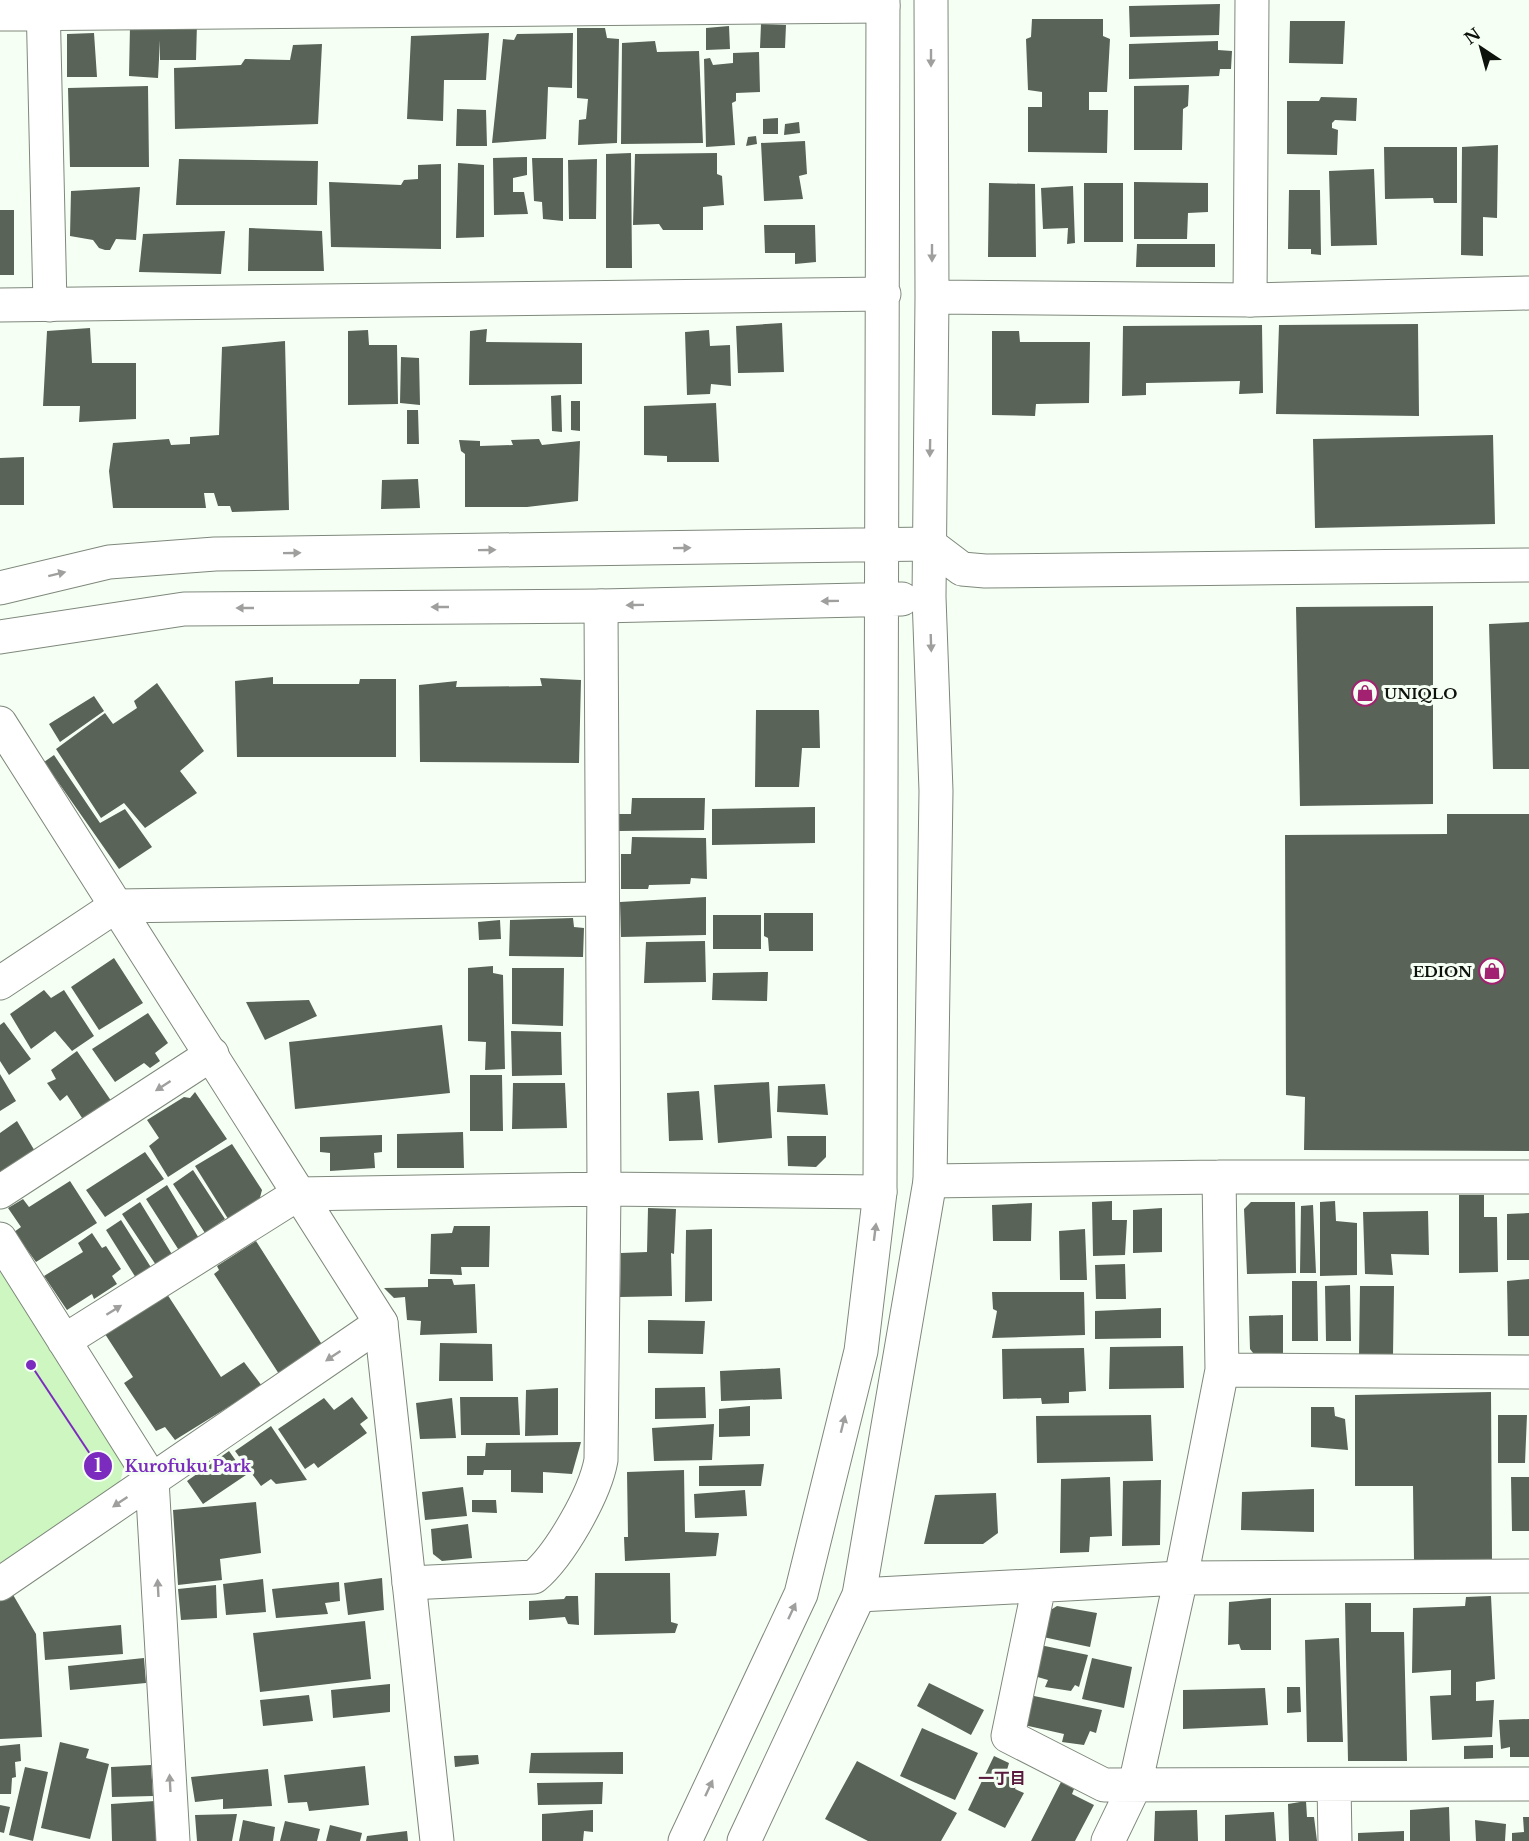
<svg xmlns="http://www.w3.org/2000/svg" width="1529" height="1841" font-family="'Libre Baskerville','Noto Sans JP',serif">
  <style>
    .green { fill: #cdf6c0 }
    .building { fill: #5a6357 }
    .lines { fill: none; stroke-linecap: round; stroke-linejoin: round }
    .street-casing { stroke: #7e887b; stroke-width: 35 }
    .secondary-casing { stroke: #7e887b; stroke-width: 35 }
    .street { stroke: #fff; stroke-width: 33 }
    .secondary { stroke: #fff; stroke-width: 33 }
    .oneway { fill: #9fa09e }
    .labels { text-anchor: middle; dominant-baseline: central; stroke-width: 6; stroke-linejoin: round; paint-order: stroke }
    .poi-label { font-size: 15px; font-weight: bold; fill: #0e120d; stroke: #f6fff3; text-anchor: start }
    .neighbourhood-label { font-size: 16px; font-weight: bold; fill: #581b3e; stroke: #f6fff3 }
    .leader { fill: none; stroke: #7b2cbf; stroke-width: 2 }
    .callout-dot { fill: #7b2cbf; stroke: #f6fff3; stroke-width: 2 }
    .mark-label { font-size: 18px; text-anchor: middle; font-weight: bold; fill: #fff }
    .callout-label { font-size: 16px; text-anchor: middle; font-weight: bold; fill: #7b2cbf; stroke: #f6fff3; stroke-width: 6; stroke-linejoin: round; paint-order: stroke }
  </style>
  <rect width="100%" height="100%" fill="#f6fff3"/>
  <path class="green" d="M0,1266L125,1464L120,1482L0,1563Z"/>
  <path class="building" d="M1220,4L1219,35L1130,37L1129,6Z
    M1032,19H1103V36L1110,39L1107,92H1089V110H1108L1107,153L1028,152V107H1042V92L1028,90L1026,39L1031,37Z
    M1290,21H1345L1343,64L1289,63Z
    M197,23L196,60H160V40L158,78L129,76L130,26Z
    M761,24L786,25L785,48H760Z
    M729,26L730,49L706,50V28Z
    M577,28H605L607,38L619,39L617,143L578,145L579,120L586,119L588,99L577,98Z
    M94,33L97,77H67V34Z
    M489,33L486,80H444L443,121L407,119L411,36Z
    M573,33L572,88L548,87L546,139L492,143L503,39L514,40L517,34Z
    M655,41L657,52L699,51L703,143L621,144L622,43Z
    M1218,41V50L1232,51L1231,69H1220L1219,76L1129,79V44Z
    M322,44L318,124L175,129L174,68L241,65L245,59L290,60L293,45Z
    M759,52L760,92L736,93V101L732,103L735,145L706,147L704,59L710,58L713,65L733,63V53Z
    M1189,85L1188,106L1183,109L1182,150H1134V86Z
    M148,86L149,167H70L68,88Z
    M1321,97L1357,98L1356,121L1335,120L1332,123V128L1338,130L1337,155L1287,154V101H1319Z
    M457,109L486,110L487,146H456Z
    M778,118V134H763V119Z
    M799,122L800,133L784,135L785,124Z
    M756,136L757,144L746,146L748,137Z
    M805,141L807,174L799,176L803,199L764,201L761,143Z
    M1498,145L1497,218L1483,217V256L1461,255L1462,147Z
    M1384,147H1457V203H1434L1433,198L1385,199Z
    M631,153L632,268H606V154Z
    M717,153V174L722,176L724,205L703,207V230H663L659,224L633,225L635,154Z
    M527,157V175L513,178V192H524L528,214L494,215L493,158Z
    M532,158H563V221L543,219L542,202L534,201Z
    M179,159L318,161L317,205H176Z
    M597,159L596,219H569L568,160Z
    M458,163L484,165V237L456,238Z
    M441,164V249L331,247L329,182L401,185L404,180L418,179V165Z
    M1374,169L1377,245L1331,246L1329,171Z
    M1134,182L1208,183V212L1188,213L1187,239H1134Z
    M989,183L1035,184L1036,257H988Z
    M1084,183H1123V242H1084Z
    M1073,186L1075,243L1067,244L1068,228L1043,229L1041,188Z
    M140,187L136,240L116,239L110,250H105L99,248L93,240L70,236L71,191Z
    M1289,190H1320L1321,255L1311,254V249H1288Z
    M0,210H14V275H0Z
    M764,225H815L816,262L795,264V253H765Z
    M249,228L322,231L324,271H248Z
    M225,231L221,274L139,272L143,234Z
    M1137,244H1215V267H1136Z
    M782,323L784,372L738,373L736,326Z
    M1418,324L1419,416L1276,414L1279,325Z
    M1262,325L1263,393L1239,394L1240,381L1146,383V395L1122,396L1123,326Z
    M90,328L92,363H136V419L79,422L80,406H43L47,331Z
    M487,329L486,342L582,343V384L469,385L470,331Z
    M368,330L369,345H397L398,404L348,405V331Z
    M709,330L710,346L730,345L731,386L711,384L710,394L687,395L685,332Z
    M992,331H1019L1020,342H1090L1089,403L1036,404L1035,416L992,415Z
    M285,341L289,510L232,512L230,506H218L214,493H204L206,508H113L109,471L113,443L169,439L171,445L190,444V437L219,435L222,347Z
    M401,357L419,358L420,405L400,403Z
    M561,395L562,432L552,431L551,396Z
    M571,401H580V431L571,430Z
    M716,403L719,462H667V456L644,455V406Z
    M407,410H418L419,444H407Z
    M1493,435L1495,524L1315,528L1313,439Z
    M539,439L542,445L580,441L578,501L527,507H465V454L461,451L459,440L480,441V446L513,445L511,440Z
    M24,457V505H0V458Z
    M418,479L420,508L381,509L382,480Z
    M1433,606V804L1300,806L1296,607Z
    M1529,622V769H1493L1489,624Z
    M273,677V684H359L360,679H396V757H237L235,681Z
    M540,678L581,680L579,763L420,762L419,685L457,681L456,687L542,686Z
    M157,683L204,751L180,771L197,793L145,828L124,803L101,818L56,749L105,713L113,724L137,708L134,701Z
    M94,696L104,711L60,742L49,724Z
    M756,710H819L820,748H802L799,787H755Z
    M54,755L100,823L125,809L152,847L119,869L44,762Z
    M632,798H705L704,830L619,831L618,814H631Z
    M815,807V843L712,845V809Z
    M1447,814H1529V1151L1304,1150L1305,1097L1286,1095L1285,835L1447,834Z
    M632,837L706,838L707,879L691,878L690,884L649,885L648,889H621V854H631Z
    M706,897V935L621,937L620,902Z
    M764,913H813V951H769L768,938L764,936Z
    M713,915H761V949H713Z
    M573,918L574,927L584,928L583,957L509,956L510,920Z
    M500,920L501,939L479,940L478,922Z
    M705,941L706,982L644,983L646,942Z
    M114,958L143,1003L99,1030L71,987Z
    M493,966V973L503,975L505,1069L485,1070L486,1042L468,1041V968Z
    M512,968H564L563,1026L512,1024Z
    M768,972L767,1001L712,1000L713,973Z
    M44,990L51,998L64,990L94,1036L72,1051L55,1031L31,1049L10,1014Z
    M309,1000L317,1016L265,1040L246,1002Z
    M148,1013L168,1043L155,1053L160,1061L150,1068L144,1063L115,1082L92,1049Z
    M4,1022L31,1059L9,1075L0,1061V1025Z
    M442,1025L450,1093L295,1109L289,1042Z
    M511,1031L561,1032L562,1075L512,1076Z
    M77,1051L114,1105L86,1124L67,1095L60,1101L47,1083L56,1079L51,1070Z
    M0,1074L16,1101L0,1111Z
    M470,1075H502L503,1131H470Z
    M769,1082L772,1138L718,1143L714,1085Z
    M513,1083H565L567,1128L512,1129Z
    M825,1084L828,1115L777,1112L778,1086Z
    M699,1091L703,1140L669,1141L667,1093Z
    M195,1092L227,1139L168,1177L149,1146L159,1138L147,1120L184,1097L190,1098Z
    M17,1121L36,1153L0,1179V1133Z
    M463,1132L464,1168H397V1134Z
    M382,1135V1152L374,1153L375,1168L330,1171V1153L320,1152V1137Z
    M787,1136H826V1157L816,1167L788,1166Z
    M232,1144L262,1190L258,1205L230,1222L195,1166Z
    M145,1152L164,1179L105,1217L86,1190Z
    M193,1170L225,1219L205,1233L173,1184Z
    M70,1181L97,1223L36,1262L14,1232L21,1227L8,1208L23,1199L29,1207Z
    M167,1185L200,1240L180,1252L146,1199Z
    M1459,1195H1484V1217H1497L1498,1272L1459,1273Z
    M1112,1201V1220H1127L1125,1255L1093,1256L1092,1202Z
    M1335,1201L1336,1221L1357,1223V1275L1320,1276V1202Z
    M140,1202L173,1256L158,1268L122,1214Z
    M1251,1202H1295L1296,1273L1247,1274L1244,1209Z
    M1032,1203L1031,1241H993L992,1205Z
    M1313,1205L1316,1273H1300L1301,1206Z
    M648,1208L676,1209L674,1254L671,1253L672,1296L620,1297L621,1253L647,1252Z
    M1162,1208V1252L1133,1253V1210Z
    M1428,1211L1429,1255L1391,1254L1393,1275L1365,1274L1363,1212Z
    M1529,1213V1260H1507V1214Z
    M121,1220L152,1269L136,1278L106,1230Z
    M454,1226H490L489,1267H461L462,1275L430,1274L431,1234L452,1233Z
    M712,1229V1301L685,1302L686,1230Z
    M1085,1229L1087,1280H1060L1059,1231Z
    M92,1233L102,1248L106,1246L121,1269L112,1276L117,1284L94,1299L92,1294L67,1310L44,1276L83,1252L78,1243Z
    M256,1241L323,1346L279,1374L214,1274L219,1270L217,1266Z
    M1125,1264L1126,1299H1096L1095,1265Z
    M428,1279H452L454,1285L475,1284L477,1333L420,1335L421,1321L407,1320L405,1297L394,1298L384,1288L428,1287Z
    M1529,1279V1336H1508L1507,1281Z
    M1292,1281H1317L1318,1341H1292Z
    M1350,1285L1351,1341H1326L1325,1286Z
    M1360,1286H1394L1393,1355L1359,1356Z
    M992,1292H1084L1085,1335L992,1338L997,1311L993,1309Z
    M167,1294L221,1377L244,1362L262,1386L175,1440L165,1427L156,1431L124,1383L133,1377L105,1334Z
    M1161,1308V1338L1095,1339V1311Z
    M1283,1315V1357L1257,1358L1250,1349L1249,1316Z
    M648,1320L705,1321L703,1354L648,1353Z
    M440,1343L492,1344L493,1381H439Z
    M1183,1346L1184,1388L1109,1389L1110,1347Z
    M1084,1348L1086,1391L1069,1392V1403L1042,1404L1041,1398L1003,1399L1002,1349Z
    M780,1368L782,1399L721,1401L720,1371Z
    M705,1387L706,1418L655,1419V1388Z
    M558,1388V1435L525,1436L526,1390Z
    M1491,1392L1492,1560H1414L1413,1486H1355V1395Z
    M352,1397L368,1418L360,1424L367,1433L318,1468L314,1463L305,1469L278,1429L324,1398L334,1410Z
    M460,1397H518L520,1435H461Z
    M452,1398L456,1438L420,1439L416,1403Z
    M750,1406V1436L719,1437V1409Z
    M1311,1407H1334L1335,1416L1345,1419L1348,1450L1311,1447Z
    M1151,1415L1153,1461L1037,1463L1036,1416Z
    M1498,1415H1527L1525,1463H1498Z
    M714,1424L712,1460L654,1461L652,1428Z
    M271,1426L307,1480L276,1484L271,1479L261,1486L235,1451Z
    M581,1442L572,1474L543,1472V1493L511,1492V1470H484L483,1475H467V1456H485L486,1443Z
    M229,1451L246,1475L203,1504L187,1481Z
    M764,1464L761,1486H699V1466Z
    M684,1470L685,1532L719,1533L716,1556L625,1561L624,1537H628L627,1472Z
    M1110,1477L1112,1536L1090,1537L1089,1552L1060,1553L1061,1479Z
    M1511,1477H1529V1531H1512Z
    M1161,1480L1160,1545L1122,1546L1123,1481Z
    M463,1487L467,1516L425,1520L422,1492Z
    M1314,1489V1532L1241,1530L1242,1492Z
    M745,1490L747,1516L695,1518L694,1494Z
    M996,1493L998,1533L983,1544H924L935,1495Z
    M472,1500H496L497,1513L472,1512Z
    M256,1502L261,1553L220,1559L222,1580L178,1585L173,1510Z
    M468,1524L472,1558L442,1561L433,1554L431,1529Z
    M595,1573H670L671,1622L678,1624L675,1633L594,1635Z
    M382,1578L384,1610L348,1615L344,1583Z
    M263,1579L266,1612L226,1615L223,1584Z
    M339,1582L340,1601L325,1603L328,1614L276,1618L272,1589Z
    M216,1585L217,1618L181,1620L178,1589Z
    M12,1593L36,1634L42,1737L0,1739V1601Z
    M566,1596H578L579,1625L568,1624L565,1617L529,1620V1601L564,1599Z
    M1491,1596L1495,1679L1476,1682V1701L1494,1700L1492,1737L1432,1740L1430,1696L1451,1695V1670L1412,1673L1413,1608L1465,1606L1466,1597Z
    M1271,1598V1650H1241L1239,1644L1228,1645L1229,1602Z
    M1345,1603H1371V1632H1404L1407,1761H1348Z
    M1057,1606L1097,1613L1090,1647L1043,1637L1049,1611Z
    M365,1621L371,1679L260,1692L253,1633Z
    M121,1625L123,1654L45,1660L43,1632Z
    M1339,1638L1343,1742H1307L1305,1640Z
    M1040,1645L1088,1655L1079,1687L1075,1685L1071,1691L1045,1687L1048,1680L1034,1676Z
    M144,1658L146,1683L70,1690L68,1666Z
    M1092,1658L1132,1667L1124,1708L1082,1699Z
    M929,1683L984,1710L971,1735L917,1706Z
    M390,1684V1712L333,1718L331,1690Z
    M1287,1687H1300L1301,1712L1287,1713Z
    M1265,1688L1268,1725L1183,1729V1690Z
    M309,1695L313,1721L263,1726L260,1700Z
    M1034,1696L1102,1710L1096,1733L1090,1731L1084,1745L1062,1742L1064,1734L1024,1725Z
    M1529,1719V1757H1510V1747L1501,1749L1499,1720Z
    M922,1728L978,1753L955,1800L900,1776Z
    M60,1742L89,1749L86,1758L109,1764L90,1839L41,1828Z
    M20,1744L21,1761L15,1762L16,1777L12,1778L11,1794H0V1746Z
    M1493,1745V1758L1464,1759V1746Z
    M623,1752V1774L529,1773L531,1753Z
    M478,1755L479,1764L455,1767L454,1756Z
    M994,1756L1009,1763L1007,1770L1021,1776L1015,1789L1024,1793L1005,1828L968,1810Z
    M857,1761L957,1813L941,1841H868L825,1819Z
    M151,1765L153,1796L112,1797L111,1767Z
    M365,1766L369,1805L309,1811L307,1802L288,1803L284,1775Z
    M25,1767L48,1772L33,1841L9,1835Z
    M268,1769L272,1806L223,1809V1799L195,1802L191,1777Z
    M603,1782L602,1804L538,1805L537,1783Z
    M1061,1782L1074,1789L1072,1794L1094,1805L1075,1841H1031Z
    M155,1801L156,1841H112L111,1804Z
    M1306,1801L1307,1817H1314L1317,1841H1289L1288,1804Z
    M0,1805L10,1807L4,1833L0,1832Z
    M1449,1807L1450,1841H1410V1810Z
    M593,1810V1832L584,1831L583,1841H542V1814Z
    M1197,1810L1198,1841H1154L1155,1811Z
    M1274,1812L1276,1841H1225V1815Z
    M237,1814L232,1841H197L195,1815Z
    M1523,1817H1529V1841H1512V1833L1524,1832Z
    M243,1820L275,1827L273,1841H239Z
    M1475,1820L1506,1824L1505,1841H1476Z
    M285,1821L320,1829L317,1841H280Z
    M330,1825L362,1833L360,1841H326Z
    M407,1831L408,1841H366L367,1836Z
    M1404,1831V1841H1358V1833Z"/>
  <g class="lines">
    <g class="street-casing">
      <path id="street" d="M43,0L50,305
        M0,14L883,6
        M1250,300L1252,0
        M0,983L116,906L601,899
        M930,1181L1219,1177H1529
        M0,1192L212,1054
        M0,1239L152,1480L173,1841
        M64,1341L298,1194L604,1189L880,1192
        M1222,1370L1529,1372
        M409,1583L534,1577C560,1555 595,1494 601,1460L604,1189L601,606
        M0,1584L381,1323
        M1039,1586L1008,1736L1104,1785L1529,1784
        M859,1595L1181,1578L1529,1576
        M1334,1785L1335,1841
        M1108,1841L1135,1785L1181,1578L1222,1370L1219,1177"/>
    </g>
    <g class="secondary-casing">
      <path id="secondary" d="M932,297L1250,300L1529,293
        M0,305L884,294
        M0,588L109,562L215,554L929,544L962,569L985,571L1529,565
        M0,637L184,609L601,606L902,599
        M0,723L381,1323L437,1841
        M685,1841L801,1594L861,1351L880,1192L883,0
        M744,1841L859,1595L930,1181L936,791L929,597L932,297L931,0"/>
    </g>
    <use href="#street" class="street"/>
    <use href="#secondary" class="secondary"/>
  </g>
  <defs><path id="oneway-solid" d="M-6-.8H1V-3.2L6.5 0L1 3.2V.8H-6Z" transform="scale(1.5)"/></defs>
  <g class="oneway">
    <use href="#oneway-solid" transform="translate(931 58) rotate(90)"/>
    <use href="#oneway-solid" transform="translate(932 253) rotate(90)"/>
    <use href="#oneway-solid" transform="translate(930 448) rotate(91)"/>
    <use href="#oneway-solid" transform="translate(682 548) rotate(-1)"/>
    <use href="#oneway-solid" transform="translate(487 550) rotate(-1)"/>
    <use href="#oneway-solid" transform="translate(292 553) rotate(-1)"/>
    <use href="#oneway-solid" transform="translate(57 574) rotate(-14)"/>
    <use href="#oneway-solid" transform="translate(830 601) rotate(179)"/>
    <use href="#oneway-solid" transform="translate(635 605) rotate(179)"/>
    <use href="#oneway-solid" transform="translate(440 607) rotate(180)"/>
    <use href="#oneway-solid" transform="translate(245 608) rotate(180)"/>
    <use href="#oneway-solid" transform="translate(931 643) rotate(88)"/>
    <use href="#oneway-solid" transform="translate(163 1086) rotate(147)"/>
    <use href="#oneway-solid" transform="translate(875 1232) rotate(-83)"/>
    <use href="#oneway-solid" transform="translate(114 1310) rotate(-32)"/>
    <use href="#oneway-solid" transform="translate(333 1356) rotate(146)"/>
    <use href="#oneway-solid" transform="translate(843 1424) rotate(-76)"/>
    <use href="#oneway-solid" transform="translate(120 1502) rotate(146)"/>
    <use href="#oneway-solid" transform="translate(158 1588) rotate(-93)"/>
    <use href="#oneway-solid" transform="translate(792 1611) rotate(-65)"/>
    <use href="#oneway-solid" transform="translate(170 1783) rotate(-93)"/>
    <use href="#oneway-solid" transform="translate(709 1788) rotate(-65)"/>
  </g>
  <defs>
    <g id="shop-ring" transform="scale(1.35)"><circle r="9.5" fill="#f6fff3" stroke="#a22171" stroke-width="1.5"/><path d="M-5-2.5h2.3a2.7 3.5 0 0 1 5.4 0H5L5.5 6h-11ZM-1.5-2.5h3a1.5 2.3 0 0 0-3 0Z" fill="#a22171"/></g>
  </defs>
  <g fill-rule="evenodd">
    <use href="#shop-ring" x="1365" y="693"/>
    <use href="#shop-ring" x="1492" y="971"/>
  </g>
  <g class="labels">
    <g class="poi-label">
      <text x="1384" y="693">UNIQLO</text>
      <text x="1472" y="971" text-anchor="end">EDION</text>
    </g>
    <g class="neighbourhood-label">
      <text x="1002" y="1778">一丁目</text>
    </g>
  </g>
  <path class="leader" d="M31 1365L98 1466"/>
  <g class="callout-dot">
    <circle cx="31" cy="1365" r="6"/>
    <circle cx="98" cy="1466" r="15"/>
  </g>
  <g class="mark-label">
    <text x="98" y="1472">1</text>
  </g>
  <g class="callout-label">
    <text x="188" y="1472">Kurofuku Park</text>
  </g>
  <g transform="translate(1481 48) rotate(324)" stroke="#f6fff3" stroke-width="4.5" paint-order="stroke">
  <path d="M0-4.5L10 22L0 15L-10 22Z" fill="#0e120d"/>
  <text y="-9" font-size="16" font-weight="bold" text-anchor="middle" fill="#0e120d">N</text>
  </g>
</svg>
